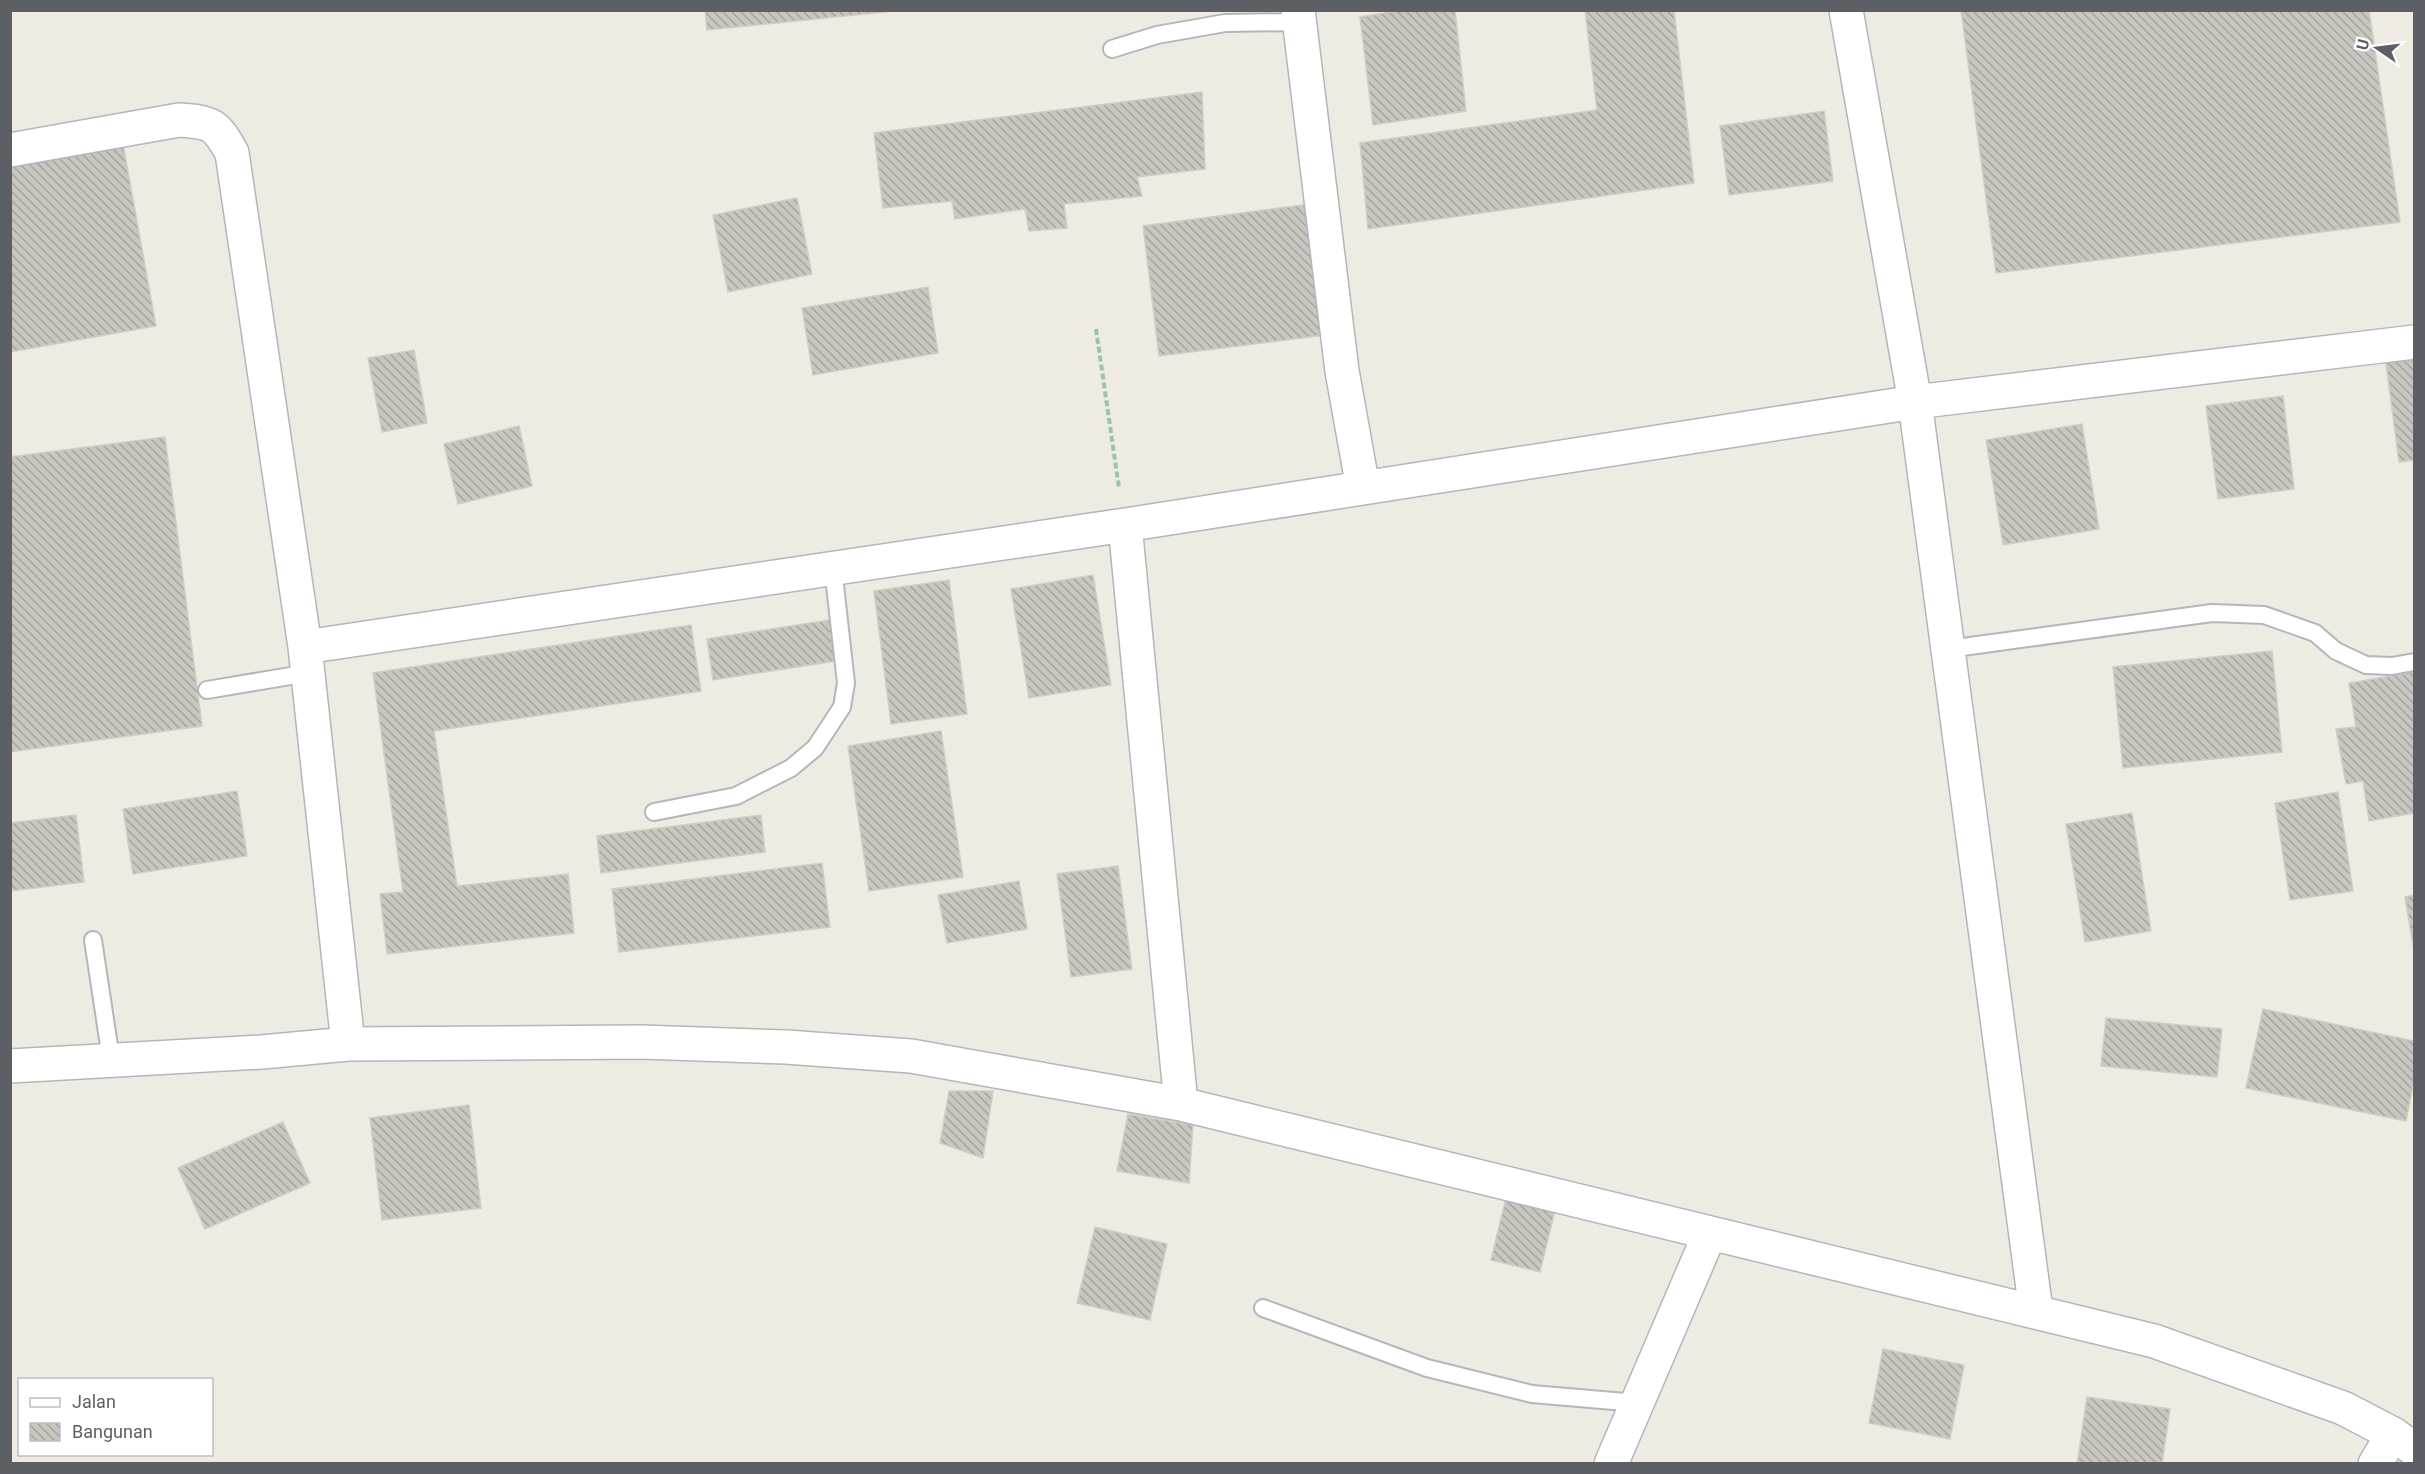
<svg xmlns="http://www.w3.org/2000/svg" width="2425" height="1474" font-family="Roboto,sans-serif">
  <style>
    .building { fill: url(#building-back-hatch); stroke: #d2cdc2; stroke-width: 1.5 }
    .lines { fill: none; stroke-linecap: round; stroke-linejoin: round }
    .lane-casing { stroke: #b4b6ba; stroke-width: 20 }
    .street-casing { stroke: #b4b6ba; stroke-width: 36 }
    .path { stroke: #9bc4a6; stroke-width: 4; stroke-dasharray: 6 3; stroke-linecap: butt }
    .lane { stroke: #fff; stroke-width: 16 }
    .street { stroke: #fff; stroke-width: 33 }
  </style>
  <defs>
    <pattern id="building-back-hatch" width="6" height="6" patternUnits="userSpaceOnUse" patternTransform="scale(1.5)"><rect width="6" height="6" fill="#c9c6c0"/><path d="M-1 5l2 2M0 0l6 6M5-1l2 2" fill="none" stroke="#a6a4a0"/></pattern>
  </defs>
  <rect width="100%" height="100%" fill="#eeebe3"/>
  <path class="building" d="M705,10H904L707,30Z
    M1404,10H1455L1466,111L1373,125L1360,17Z
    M1585,10H1674L1694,183L1368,229L1360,143L1597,110Z
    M1961,10H2369L2400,222L1996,273Z
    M1202,92L1205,169L1137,177L1142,196L1064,204L1067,228L1029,231L1025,209L955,219L952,201L883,208L874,133Z
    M1824,111L1833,181L1729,195L1720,126Z
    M121,133L156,326L10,352V153Z
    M797,198L812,274L728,292L713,215Z
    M1310,204L1325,335L1159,356L1143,226Z
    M928,287L938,353L813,375L802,308Z
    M414,350L427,423L382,432L368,358Z
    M2414,351V460L2399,462L2385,356Z
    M2283,396L2294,489L2218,499L2206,406Z
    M2082,424L2099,529L2003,545L1986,440Z
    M519,426L532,486L458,504L444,444Z
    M165,437L202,726L10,752V457Z
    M1093,575L1111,685L1029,698L1011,589Z
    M949,580L967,714L891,724L874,591Z
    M829,620L835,661L713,680L707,639Z
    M691,625L701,691L434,731L457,886L568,874L574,933L387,954L380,894L403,892L373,673Z
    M2272,651L2282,752L2123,768L2113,667Z
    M2414,672V813L2369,821L2363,781L2346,784L2336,729L2356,727L2349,683Z
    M941,731L963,877L869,891L848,746Z
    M237,791L247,856L133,874L123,809Z
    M2338,792L2353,891L2290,900L2275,803Z
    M2132,813L2151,931L2085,942L2066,824Z
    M76,815L84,882L10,891V823Z
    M761,815L765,852L601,873L597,836Z
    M822,863L830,927L619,952L612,889Z
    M1118,866L1132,969L1071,977L1057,874Z
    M1019,881L1027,929L947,943L938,895Z
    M2414,895V951L2405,897Z
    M2263,1009L2414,1041V1080L2406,1121L2246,1088Z
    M2106,1018L2222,1029L2217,1077L2101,1066Z
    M949,1091H993L983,1158L940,1143Z
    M469,1105L481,1208L382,1220L370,1118Z
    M1128,1114L1193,1125L1189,1183L1117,1171Z
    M283,1122L310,1183L205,1229L178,1168Z
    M1507,1194L1556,1206L1540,1272L1491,1260Z
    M1095,1227L1167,1244L1150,1320L1077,1303Z
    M1883,1349L1964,1365L1950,1439L1869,1423Z
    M2087,1397L2170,1409L2162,1464H2077Z"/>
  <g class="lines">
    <g class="lane-casing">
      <path id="lane" d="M1112,49L1157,35L1225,23L1299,22
        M1948,649L2212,613L2264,615L2315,633L2336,651L2366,665L2392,666L2414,662
        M207,690L308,673
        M654,812L736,796L791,768L815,748L842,707L846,683L833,568
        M93,940L111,1059
        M1263,1308L1427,1368L1532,1394L1637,1403"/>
    </g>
    <g class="street-casing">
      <path id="street" d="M1298,10L1342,371L1363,488
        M1846,10L1915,402L2036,1311
        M10,150L179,120C212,122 216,124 232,153L305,647L348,1044
        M1125,525L1181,1104
        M305,647L1125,525L1915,402L2414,342
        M10,1066L262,1052L348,1044L641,1042L786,1047L911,1056L1181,1104L2154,1341L2343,1408L2393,1434L2414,1449
        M1611,1464L1710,1233
        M2375,1464L2393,1434"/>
    </g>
    <path class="path" d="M1096,329L1119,488"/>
    <use href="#lane" class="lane"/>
    <use href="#street" class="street"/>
  </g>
  <rect width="2425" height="1474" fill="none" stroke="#5c5f63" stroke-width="24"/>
  <rect x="18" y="1378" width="195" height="78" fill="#ffffff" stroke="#bebfc1" stroke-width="1.5"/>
  <rect x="30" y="1398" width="30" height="9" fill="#ffffff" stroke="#bebfc1" stroke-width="1.5"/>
  <text x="72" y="1408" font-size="18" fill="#5c5f63">Jalan</text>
  <rect x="30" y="1423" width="30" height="18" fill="url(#building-back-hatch)" stroke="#bebfc1" stroke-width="1.5"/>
  <text x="72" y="1438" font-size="18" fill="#5c5f63">Bangunan</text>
  <g transform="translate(2377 48) rotate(284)" stroke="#ffffff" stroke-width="4.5" paint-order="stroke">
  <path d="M0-4.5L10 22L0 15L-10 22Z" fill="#5c5f63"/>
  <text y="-9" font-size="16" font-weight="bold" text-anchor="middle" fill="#5c5f63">U</text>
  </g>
</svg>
